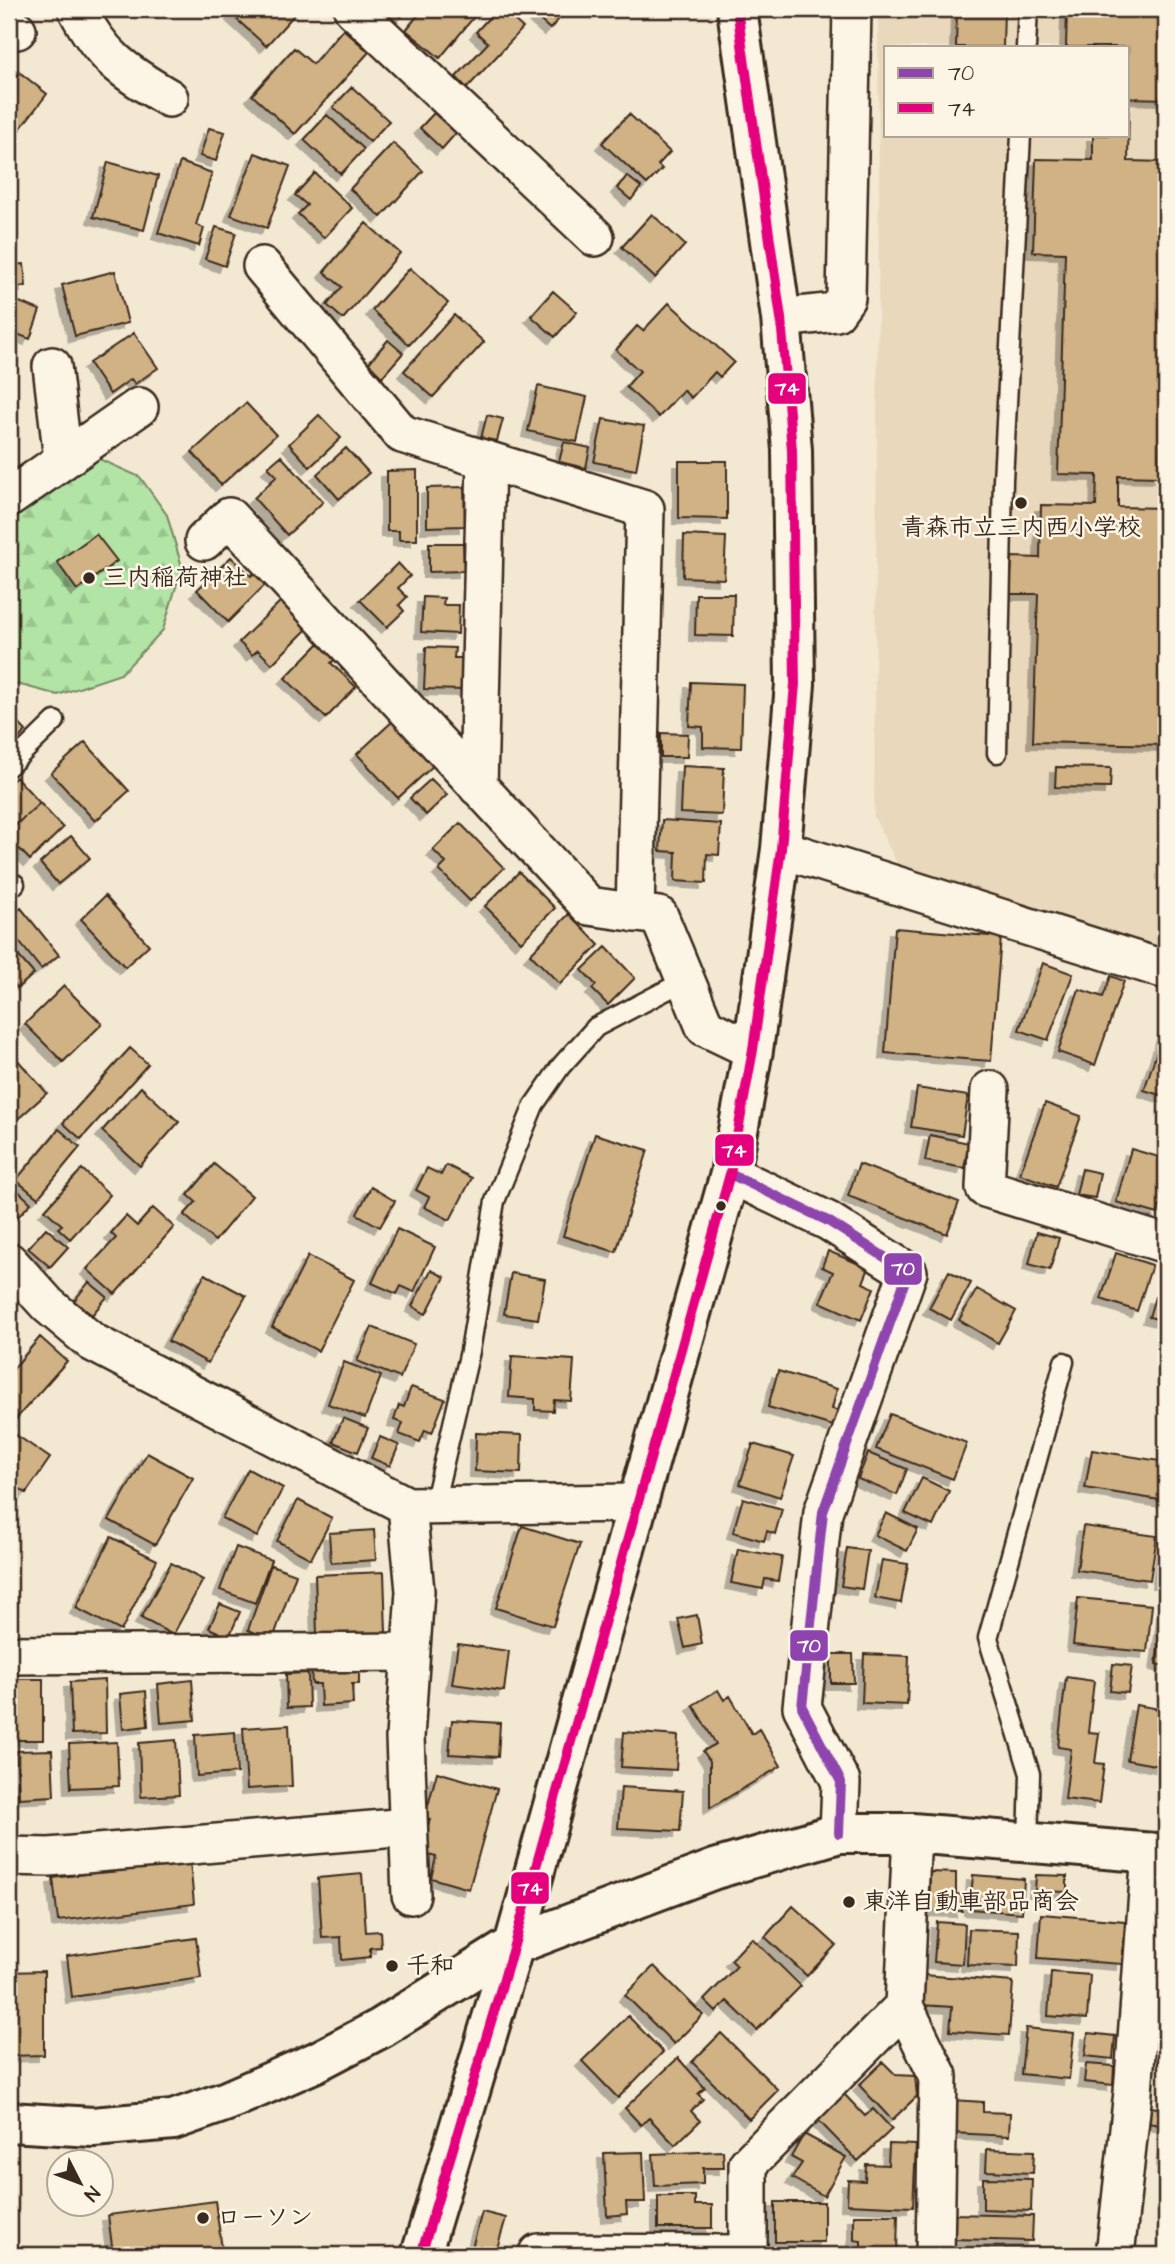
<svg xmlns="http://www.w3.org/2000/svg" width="1175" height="2264" font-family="'Architects Daughter','Klee One',sans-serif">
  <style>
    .built { fill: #e9d8bb; fill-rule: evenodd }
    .forest { fill: url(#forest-firs); stroke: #768762; stroke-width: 2 }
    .building { fill: #d1b285; stroke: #3b2a1e; stroke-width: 2; filter: url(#shadow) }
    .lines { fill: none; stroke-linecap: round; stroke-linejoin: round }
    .lane-casing { stroke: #3b2a1e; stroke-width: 23 }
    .street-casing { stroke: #3b2a1e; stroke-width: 42 }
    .secondary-casing { stroke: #3b2a1e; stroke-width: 44 }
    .lane { stroke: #fcf5e5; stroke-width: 18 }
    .street { stroke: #fcf5e5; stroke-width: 37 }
    .secondary { stroke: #fcf5e5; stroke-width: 38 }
    .bus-1-casing { stroke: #fcf5e5; stroke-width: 16 }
    .bus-2-casing { stroke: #fcf5e5; stroke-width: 16 }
    .bus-1 { stroke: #8e44ad; stroke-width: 10 }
    .bus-2 { stroke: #e5007d; stroke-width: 10 }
    .poi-dot { fill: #3b2a1e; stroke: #fcf5e5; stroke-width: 2.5 }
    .labels { text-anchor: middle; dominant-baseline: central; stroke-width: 5; stroke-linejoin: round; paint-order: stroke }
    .poi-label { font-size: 24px; font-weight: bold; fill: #3b2a1e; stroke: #fcf5e5; text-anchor: start }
    .line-badge { stroke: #fcf5e5; stroke-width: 2.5 }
    .badge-label { font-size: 19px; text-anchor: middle; font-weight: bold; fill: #fff }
  </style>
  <defs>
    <pattern id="forest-firs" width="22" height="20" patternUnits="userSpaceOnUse" patternTransform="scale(1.75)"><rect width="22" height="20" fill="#b1e4a5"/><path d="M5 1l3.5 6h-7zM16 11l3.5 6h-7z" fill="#99c48e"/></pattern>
    <filter id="shadow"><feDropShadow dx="-6" dy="6" stdDeviation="0" flood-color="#0004"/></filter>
  </defs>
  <rect width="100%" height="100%" fill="#f3e8d2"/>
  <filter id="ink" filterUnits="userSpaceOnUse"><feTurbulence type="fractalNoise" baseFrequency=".0143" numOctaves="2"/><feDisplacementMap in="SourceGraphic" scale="14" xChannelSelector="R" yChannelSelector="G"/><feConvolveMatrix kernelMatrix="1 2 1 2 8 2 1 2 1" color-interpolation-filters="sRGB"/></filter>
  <g filter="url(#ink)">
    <path class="built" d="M878,9H1166V954L897,863L874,817L879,189ZM886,47H1128V135H886Z"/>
    <path class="forest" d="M97,458L140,477L167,515L182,567L163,630L121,674L58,695L17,684L9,687V516Z"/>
    <path class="building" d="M239,9H288L294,15L266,46L232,15Z
      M392,9H408L401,17Z
      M423,9H464L474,17L440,58L406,30Z
      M497,9H502L523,28L467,88L456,77L488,43L476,32Z
      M527,9H568L550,29Z
      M957,9H1004L1003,47H956Z
      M1067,9H1166V99L1129,98L1128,161L1166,162V235L1159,477L1118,476V507L1166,508V745L1033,742L1038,594H1010L1012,557L1040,558L1041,505L1096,506L1097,475L1058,474L1065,253L1033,252L1036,159L1093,160V135H1128V47H1066Z
      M343,29L369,52L295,134L252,95L294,48L313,64Z
      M18,71L47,94L16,134L9,128V84Z
      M352,87L389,121L370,142L333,107Z
      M434,113L456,133L442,149L420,128Z
      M629,114L670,152L658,165L662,169L647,184L602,143Z
      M327,115L364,149L341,174L304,140Z
      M209,128L225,132L216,161L200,156Z
      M393,143L423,171L381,217L350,189Z
      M9,153L17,159L9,170Z
      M255,153L290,166L267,228L231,215Z
      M108,162L158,176L144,230L93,217Z
      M180,162L212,173L196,225L204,228L199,246L158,233Z
      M315,173L352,208L324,238L298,214L307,205L295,195Z
      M627,176L641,187L631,200L617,188Z
      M652,214L685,245L655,278L622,247Z
      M366,223L400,253L343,319L327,305L342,287L324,272Z
      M216,227L236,233L225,266L205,259Z
      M24,264L26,286L9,288V265Z
      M410,268L448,303L409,345L372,310Z
      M115,271L128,323L75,336L62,285Z
      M553,291L577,312L555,337L531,316Z
      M9,298L40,310L30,339L9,331Z
      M669,303L734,362L720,377L715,372L691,398L683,390L659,417L626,387L640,371L616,350L637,326L643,331Z
      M454,315L484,342L433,397L404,371Z
      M134,333L158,368L135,384L131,379L110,394L89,363Z
      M388,340L403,353L382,377L368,364Z
      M538,386L587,397L577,442L528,431Z
      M246,403L276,435L221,485L192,452Z
      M319,415L341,438L310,467L289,444Z
      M487,415L503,419L497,441L481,438Z
      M603,419L644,426L636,470L594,462Z
      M564,442L590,448L586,468L559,462Z
      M346,448L369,473L339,499L317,474Z
      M281,456L323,502L287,535L254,498L277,476L268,467Z
      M679,461H727V519L679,518Z
      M417,470V540H399V531H387V471Z
      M464,487L465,526L427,527V488Z
      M96,534L117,561L77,590L57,562Z
      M684,535L726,537L724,579L683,577Z
      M429,543H463L464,571L429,572Z
      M231,557L251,576L260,567L271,579L228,622L197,590Z
      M398,563L410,576L398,588L407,597L399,605L404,611L387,627L360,600Z
      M696,594H734L733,636L695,635Z
      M423,597L444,598L443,605H459L458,634L421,632Z
      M283,599L310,626L272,664L258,650L252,655L239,642Z
      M321,641L337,657L331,663L356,687L326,718L285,678Z
      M426,647L455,648L454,658H467L465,690L424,689Z
      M691,682L743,684L741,748L703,747V727L689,726Z
      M9,713L26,731L9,748Z
      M394,720L435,764L398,798L357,754Z
      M661,733L688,734L687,757H661Z
      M85,742L129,791L95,821L51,773Z
      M682,766L724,768L722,815L680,813Z
      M1056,767L1111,768L1110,788L1055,787Z
      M16,777L40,803L9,831V784Z
      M431,779L447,795L426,815L410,798Z
      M40,803L63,828L30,860L9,838V831Z
      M662,820L721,824L719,855L707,854L706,883L675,881L676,852L660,851Z
      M460,823L504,868L470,901L439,870L446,863L433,850Z
      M71,836L90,858L58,884L40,863Z
      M519,872L555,908L521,942L485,906Z
      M105,896L149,945L125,967L81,919Z
      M21,908L59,955L41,969L9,929V918Z
      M569,914L599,945L560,984L530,954Z
      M895,928L1001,937L991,1061L885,1053Z
      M9,945L34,974L17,988L9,979Z
      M606,947L635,978L608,1005L592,989L596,985L582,970Z
      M1043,963L1073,974L1048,1040L1019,1030Z
      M1111,976L1124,981L1095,1065L1058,1052L1079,989L1103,997Z
      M64,986L102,1024L63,1062L25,1024Z
      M1166,1025V1097L1144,1090Z
      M130,1048L148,1064L81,1139L63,1123Z
      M15,1057L47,1093L9,1127V1062Z
      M141,1087L179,1122L140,1166L102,1131Z
      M917,1088L968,1096L962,1135L911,1127Z
      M1045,1103L1081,1116L1056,1187L1020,1174Z
      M59,1129L80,1147L38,1198L16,1180Z
      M595,1134L648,1150L616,1252L563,1236Z
      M930,1135L969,1143L964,1168L925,1161Z
      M1131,1149L1166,1159V1207L1160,1205L1158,1214L1116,1202Z
      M214,1164L252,1196L215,1241L184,1215L196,1202L188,1195Z
      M859,1164L959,1202L947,1234L848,1196Z
      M446,1165L472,1178L450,1220L424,1207L429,1197L416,1190L427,1168L441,1175Z
      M82,1169L110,1195L70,1239L58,1228L62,1225L45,1210Z
      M1082,1169L1100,1173L1095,1198L1076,1195Z
      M11,1184L31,1203L16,1219L9,1212V1187Z
      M371,1187L395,1201L380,1227L357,1214Z
      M153,1208L174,1227L115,1294L87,1269L116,1238L111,1233L126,1216L137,1226Z
      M46,1228L68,1247L50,1267L28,1248Z
      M397,1229L435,1247L414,1292L401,1286L397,1294L372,1283Z
      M1037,1232L1059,1238L1050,1270L1029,1264Z
      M828,1251L869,1268L863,1283L874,1288L861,1320L820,1302L833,1272L822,1267Z
      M1116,1253L1152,1265L1137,1311L1101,1299Z
      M308,1256L354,1280L318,1351L272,1327Z
      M431,1270L445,1277L426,1314L412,1306Z
      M949,1271L971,1283L951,1320L929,1308Z
      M511,1273L545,1279L538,1319L504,1314Z
      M205,1274L246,1296L208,1363L168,1341Z
      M89,1282L107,1297L92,1315L74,1301Z
      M977,1289L1016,1311L998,1343L959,1320Z
      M1155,1297L1166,1300V1321L1149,1317Z
      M372,1327L414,1344L400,1378L357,1361Z
      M40,1337L67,1361L15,1420L9,1415V1374Z
      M512,1356L574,1360L571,1401L554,1400L553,1411L535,1410V1399L509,1397Z
      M344,1362L381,1376L365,1418L328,1404Z
      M778,1371L837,1389L832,1409L838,1410L833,1426L768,1407Z
      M411,1387L445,1399L432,1433L425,1430L420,1442L399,1434L403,1423L394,1420L399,1405L404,1407Z
      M890,1414L967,1443L953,1479L876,1449Z
      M343,1418L368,1428L358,1452L333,1442Z
      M9,1430L50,1458L26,1493L9,1481Z
      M476,1433L522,1435L521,1473L475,1471Z
      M380,1437L399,1445L390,1466L371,1458Z
      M753,1444L794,1456L780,1497L740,1484Z
      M1092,1450L1166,1462V1501L1085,1488Z
      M147,1453L193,1478L155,1545L109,1520Z
      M868,1453L907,1469L897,1495L858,1479Z
      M248,1469L283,1488L257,1537L222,1518Z
      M922,1478L949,1491L933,1526L905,1513Z
      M743,1498L782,1509L775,1534L767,1531L764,1541L733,1532Z
      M298,1500L332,1518L311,1559L277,1541Z
      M886,1513L918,1529L907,1551L875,1535Z
      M522,1526L580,1544L553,1626L496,1608Z
      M1083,1526L1157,1536L1150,1580L1077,1570Z
      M374,1530L376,1560L331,1563L329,1533Z
      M1165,1536H1166V1583L1158,1582Z
      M111,1537L157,1560L121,1631L76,1608Z
      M236,1547L271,1560L255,1603L220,1590Z
      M847,1548L868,1551L862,1589L841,1586Z
      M738,1549L782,1557L778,1581L765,1579L763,1589L731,1583Z
      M882,1560L908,1564L901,1603L875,1598Z
      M171,1563L203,1580L173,1635L141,1618Z
      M271,1565L296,1574L273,1639L248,1630Z
      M384,1572L386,1633L317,1635L315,1575Z
      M1166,1594V1666L1156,1664Z
      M1078,1598L1152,1605L1147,1652L1073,1645Z
      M220,1604L240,1612L229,1637L209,1628Z
      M697,1615L702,1644L685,1648L678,1619Z
      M458,1644L509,1651L504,1691L452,1684Z
      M831,1654H853L854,1683H831Z
      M864,1654L909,1656L907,1705L862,1703Z
      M1113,1664L1132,1666L1128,1693L1110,1691Z
      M359,1667V1684H352L353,1704L321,1706L320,1684H312L311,1669Z
      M308,1673L309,1707L287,1708L286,1674Z
      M1066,1677L1094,1681L1088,1732L1099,1733L1095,1763L1104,1764L1099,1803L1065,1799L1071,1749L1058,1747Z
      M9,1679H43V1740H9Z
      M105,1680L106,1733L72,1734L70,1682Z
      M192,1680L195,1720L161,1723L158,1684Z
      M718,1690L724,1700L730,1696L752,1734L759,1729L781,1766L710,1808V1761L703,1751L716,1744L693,1705Z
      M146,1691L148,1726L123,1729L120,1694Z
      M1136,1705L1166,1710V1767L1127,1760Z
      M452,1720L500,1723L498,1757L449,1754Z
      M289,1725L292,1786L247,1789L243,1728Z
      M235,1732L237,1773L197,1776L195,1735Z
      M624,1732L678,1736L676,1770L621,1767Z
      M176,1740L179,1795L141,1797L139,1743Z
      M117,1742L119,1786L71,1788L69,1744Z
      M52,1750L54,1796L19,1798L16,1751Z
      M437,1772L497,1789L469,1889L431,1878L436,1857L421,1853L430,1819L425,1817Z
      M621,1787L683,1791L680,1831L618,1828Z
      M190,1861L194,1904L58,1921L53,1878Z
      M930,1872L956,1873V1894L963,1895L962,1911L929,1910Z
      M362,1874L366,1932L380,1931L381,1947L370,1948V1957L342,1960L341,1937L322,1938L318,1878Z
      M973,1875L1024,1879L1022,1913L970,1909Z
      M1036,1875L1067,1876V1892L1035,1891Z
      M793,1906L836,1945L807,1976L765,1937Z
      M1041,1914L1125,1921L1122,1964L1038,1958Z
      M937,1922L965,1924L963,1964L934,1962Z
      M969,1929L1019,1931L1018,1967L967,1965Z
      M196,1938L201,1978L72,1997L67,1956Z
      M752,1938L801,1986L757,2030L727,2001L716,2012L704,2000L737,1966L731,1960Z
      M654,1966L703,2015L674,2044L625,1995Z
      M44,1971V2055L9,2056V1972Z
      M1051,1972L1090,1975L1087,2019L1048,2016Z
      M923,1975L1013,1982L1009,2035L950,2031L952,2007L921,2005Z
      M628,2016L663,2052L618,2098L582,2061Z
      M1026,2028L1074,2033L1069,2079L1021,2074Z
      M721,2033L778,2090L749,2119L692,2062Z
      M1088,2033L1115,2036L1113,2059L1085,2056Z
      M678,2058L705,2088L698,2094L703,2099L691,2111L700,2121L675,2145L649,2118L641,2125L625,2108Z
      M883,2062L896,2075L915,2076L917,2096L892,2120L859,2085Z
      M1086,2064L1114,2066L1113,2085L1084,2082Z
      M844,2094L865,2116L873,2109L892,2129L858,2161L817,2119Z
      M953,2100L983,2102V2112L1010,2113L1009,2136L952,2133Z
      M1150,2107L1166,2109V2126L1148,2123Z
      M804,2134L846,2157L824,2196L792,2178L802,2163L791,2157Z
      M1165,2139L1166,2140V2161L1162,2160Z
      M889,2144L916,2145L913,2207L847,2204L848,2180L865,2181L866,2164L888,2165Z
      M987,2149L1034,2151L1033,2173L986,2171Z
      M723,2151L724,2168H703V2184L655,2186L653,2154Z
      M643,2152L645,2202H626L627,2214L607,2216L604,2153Z
      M983,2178L1032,2179L1031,2211L983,2209Z
      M658,2196H695V2205H712V2228H658Z
      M215,2201L223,2255H101L100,2248L112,2246L108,2215Z
      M775,2202H824V2242H775Z
      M482,2212L506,2218L495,2255H470Z
      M953,2214L1033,2216L1032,2241L952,2239Z
      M854,2215H898L897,2251H861V2241L854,2240Z
      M830,2249V2255H771L770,2251Z
      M958,2249H1037V2255H957Z"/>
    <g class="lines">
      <g class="lane-casing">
        <path id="lane" d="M1026,47L1028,9
          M997,753L1003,480L1021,135
          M9,766L55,721
          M9,889L15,884
          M434,1505L470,1351L495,1201L534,1105L561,1066L596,1027L686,980
          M1028,1843L1030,1774L988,1638L1064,1362"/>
      </g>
      <g class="street-casing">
        <path id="street" d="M77,9C101,56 124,72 169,98
          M353,9L595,237
          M9,24L17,30
          M262,266L402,434L645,509L635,913
          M781,318L836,312L846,298L852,9
          M52,366L63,459
          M9,498L139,407
          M204,541L229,517L589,906L659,916L705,1027L753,1050
          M478,787L486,460
          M781,849L1166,970
          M990,1090L985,1188L1166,1244
          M730,1174L828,1221L908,1272L823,1512L802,1707L841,1782L839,1833
          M9,1262L48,1305L92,1342L407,1506L637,1503
          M407,1506L415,1591L405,1737L411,1895
          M9,1655L411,1652
          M9,1856L49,1857L408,1827
          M904,2006L938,2076L935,2255
          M538,2255V2253L748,2254
          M748,2255V2164L904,2006L912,1833
          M1115,2255L1133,2092L1151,1852"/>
      </g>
      <g class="secondary-casing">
        <path id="secondary" d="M9,2122L93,2127L173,2120L227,2101L316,2062L381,2028L514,1945L715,1869L839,1833H912L1166,1854
          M421,2255L514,1945L730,1174L753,1050L781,849L795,684L792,450L781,318L737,9"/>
      </g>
      <use href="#lane" class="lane"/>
      <use href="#street" class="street"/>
      <use href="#secondary" class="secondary"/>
      <g class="bus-1-casing">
        <path id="bus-1" d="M730,1174L828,1221L908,1272L823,1512L802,1707L841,1782L839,1833"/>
      </g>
      <g class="bus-2-casing">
        <path id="bus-2" d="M421,2255L514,1945L730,1174L753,1050L781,849L795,684L792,450L781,318L737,9"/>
      </g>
      <use href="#bus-1" class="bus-1"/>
      <use href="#bus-2" class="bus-2"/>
    </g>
  </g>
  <g class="poi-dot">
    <circle cx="1021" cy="503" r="7"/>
    <circle cx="89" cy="578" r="7"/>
    <circle cx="721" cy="1206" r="6"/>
    <circle cx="849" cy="1902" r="7"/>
    <circle cx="392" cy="1966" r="7"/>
    <circle cx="203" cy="2218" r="7"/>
  </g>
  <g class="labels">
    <g class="poi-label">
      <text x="1021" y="528" text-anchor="middle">青森市立三内西小学校</text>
      <text x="103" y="578">三内稲荷神社</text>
      <text x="863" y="1902">東洋自動車部品商会</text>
      <text x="406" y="1966">千和</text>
      <text x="217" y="2218">ローソン</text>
    </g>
  </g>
  <g class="line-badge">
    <rect x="767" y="372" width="40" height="33" rx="7" fill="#e5007d"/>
    <rect x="714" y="1133" width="41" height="34" rx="7" fill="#e5007d"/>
    <rect x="883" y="1252" width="40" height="34" rx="7" fill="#8e44ad"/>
    <rect x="789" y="1629" width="40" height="33" rx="7" fill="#8e44ad"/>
    <rect x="510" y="1871" width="40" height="34" rx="7" fill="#e5007d"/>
  </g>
  <g class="badge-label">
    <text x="787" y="395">74</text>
    <text x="734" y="1157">74</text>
    <text x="903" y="1275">70</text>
    <text x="809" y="1652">70</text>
    <text x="530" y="1895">74</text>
  </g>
  <rect width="1175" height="2264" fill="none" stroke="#fcf5e5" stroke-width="35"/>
  <rect x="18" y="18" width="1140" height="2229" fill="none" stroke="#3b2a1e" stroke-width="2.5" filter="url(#ink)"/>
  <rect x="884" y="46" width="245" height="91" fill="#fcf5e5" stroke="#afa495" stroke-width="2"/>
  <rect x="898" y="68" width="35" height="10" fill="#8e44ad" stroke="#afa495" stroke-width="2"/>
  <text x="948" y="80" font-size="21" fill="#3b2a1e">70</text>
  <rect x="898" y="103" width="35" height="10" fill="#e5007d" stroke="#afa495" stroke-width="2"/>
  <text x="948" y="116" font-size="21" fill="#3b2a1e">74</text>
  <g transform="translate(80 2183) rotate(132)"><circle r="33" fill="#fcf5e5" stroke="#afa495" stroke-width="2"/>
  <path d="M0-5L12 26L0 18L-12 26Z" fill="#3b2a1e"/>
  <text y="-10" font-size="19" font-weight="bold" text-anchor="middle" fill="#3b2a1e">N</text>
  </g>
</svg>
